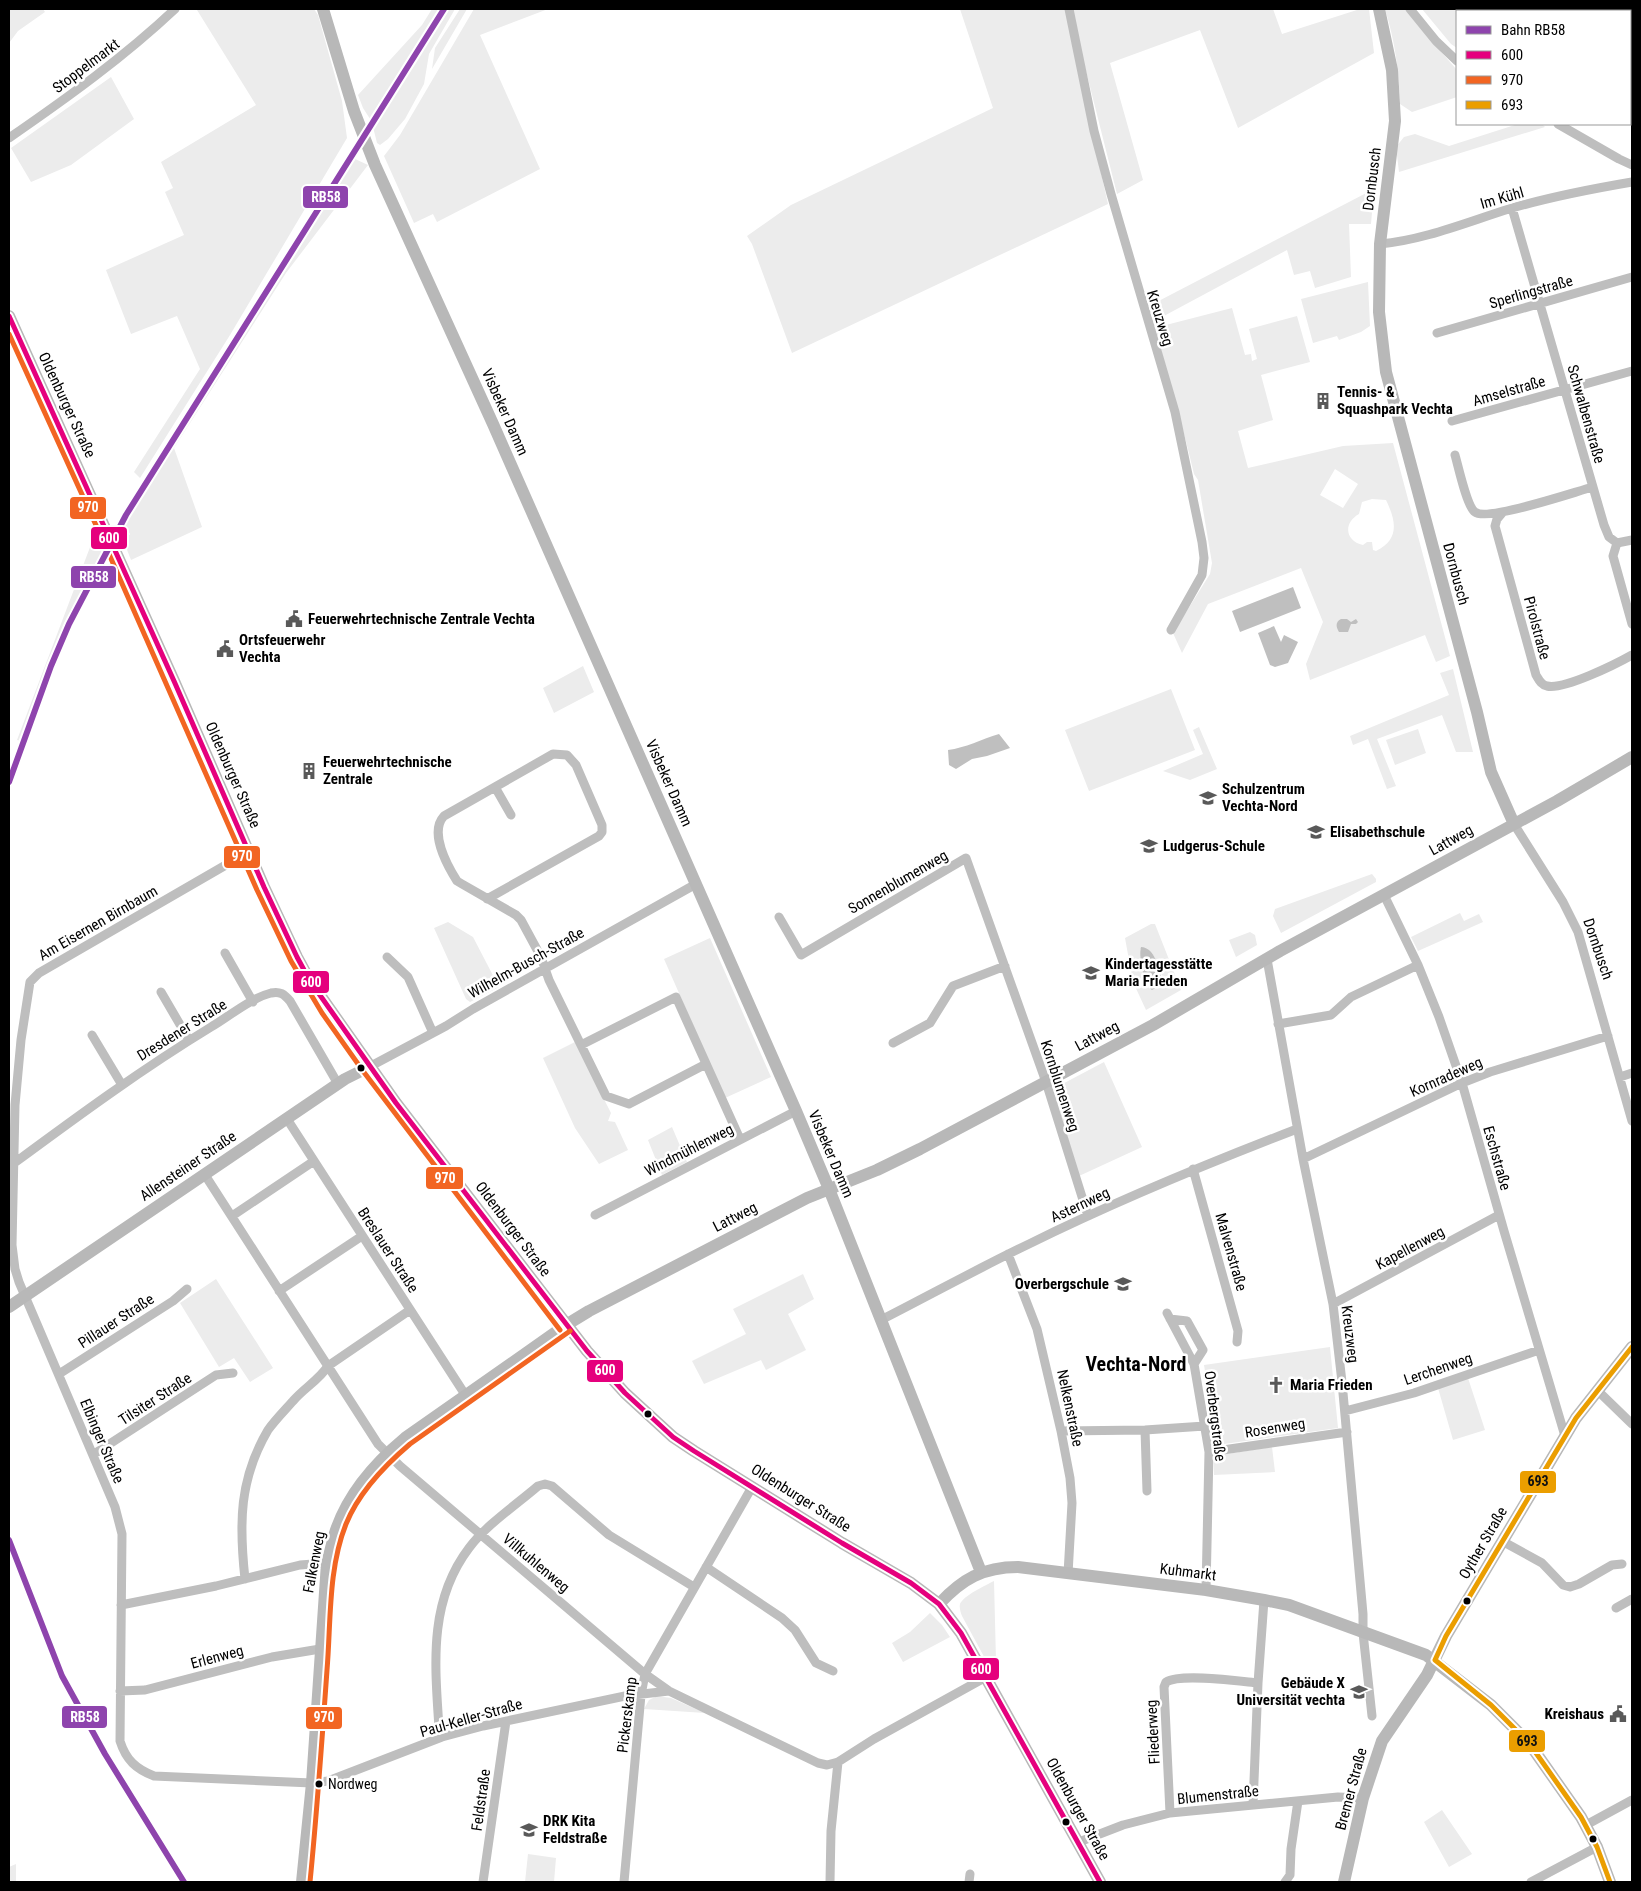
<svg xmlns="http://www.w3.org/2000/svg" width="1641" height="1891" font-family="'Roboto Condensed',sans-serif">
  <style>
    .green { fill: #ececec; fill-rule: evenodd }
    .water { fill: #bfbfbf }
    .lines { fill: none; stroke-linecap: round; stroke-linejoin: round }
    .street { stroke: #bebebe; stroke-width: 9 }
    .secondary { stroke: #b8b8b8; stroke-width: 12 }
    .bus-1-casing { stroke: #fff; stroke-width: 9 }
    .bus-2-casing { stroke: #fff; stroke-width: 9 }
    .bus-3-casing { stroke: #fff; stroke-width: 9 }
    .bus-1 { stroke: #e5007d; stroke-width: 5 }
    .bus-2 { stroke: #f26522; stroke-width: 5 }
    .bus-3 { stroke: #eb9e00; stroke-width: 5 }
    .rail-1-casing { stroke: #fff; stroke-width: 10 }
    .rail-1 { stroke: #8e44ad; stroke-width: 6 }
    .bus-dot { fill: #000; stroke: #fff; stroke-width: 2 }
    .labels { text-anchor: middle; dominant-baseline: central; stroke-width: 5; stroke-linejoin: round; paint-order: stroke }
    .bus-label { font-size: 14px; fill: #000; stroke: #fff; text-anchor: start }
    .street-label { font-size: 15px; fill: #000; stroke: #fff }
    .poi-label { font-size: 15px; font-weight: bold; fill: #000; stroke: #fff; text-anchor: start }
    .district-label { font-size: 20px; font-weight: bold; fill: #000; stroke: #fff }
    .line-badge { stroke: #fff; stroke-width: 2 }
    .badge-label { font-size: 14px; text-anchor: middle; font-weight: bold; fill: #fff }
    .pale-badge-label { font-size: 14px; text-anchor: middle; font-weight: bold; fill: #111 }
  </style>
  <rect width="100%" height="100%" fill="#fff"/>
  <path class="green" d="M9,9H43L45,12L18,31L9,43Z
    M198,9H314L318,15L342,101L347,138L230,335L140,478L134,472L200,369L177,316L131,334L106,270L184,235L165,192L173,188L161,162L256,105L197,10Z
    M432,9H443L372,122L363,108L358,95L422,25Z
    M447,9H455L429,54L424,84L405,119L388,139L380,145L377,143L373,127Z
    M460,9H467L432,69L435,48Z
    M474,9H548L480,35L540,169L437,222L433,214L414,223L384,156L400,135Z
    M960,9H1273L1282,34L1360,9H1369L1374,53L1238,128L1200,30L1110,63L1143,180L1117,194L1084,63L1077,67L1108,204L792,353L752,244L747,236L791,205L993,108Z
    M1385,9H1406L1436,46L1457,70V97L1412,112L1400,104C1399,71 1395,41 1385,9Z
    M1422,9H1483V11H1457V48L1451,44Z
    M111,77L134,119L71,165L31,182L11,148Z
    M1518,124H1542L1545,127L1399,172L1396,147L1404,137L1415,134L1449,146Z
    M353,158L368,165L286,273L174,448L202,527L131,560L124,542L130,534L124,525Z
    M1374,189L1371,224H1349L1351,277L1315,288L1310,271L1294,275L1287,250L1162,317V326L1232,308L1245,355L1251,354L1252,361L1257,359L1249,329L1297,316L1310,362L1261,375L1273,420L1238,431L1248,468L1343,446L1393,443L1450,656L1436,662L1425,635L1310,680L1306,664L1323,622L1301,568L1208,604L1182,653L1173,633L1210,574L1212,563L1198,480L1194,474C1181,418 1164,362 1149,306ZM1335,469L1358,484L1343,508L1320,495ZM1372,499L1386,500C1396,521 1400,539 1376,551L1373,550L1372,542H1367L1363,545C1345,541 1343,523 1359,514L1362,502Z
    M1368,282L1370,326L1361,332L1339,340L1337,336L1313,343L1301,299Z
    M95,534L102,553L68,623L50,664L21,741L17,740Z
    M583,666L594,692L554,713L543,688Z
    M1453,669L1473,752H1456L1442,715L1377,739L1396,786L1387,789L1368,739L1353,745L1350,736L1449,695L1440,673Z
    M1171,689L1195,750L1089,791L1065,730Z
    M1199,727L1217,769L1190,780L1163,771L1203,754L1193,730Z
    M1418,729L1426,753L1395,765L1386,740Z
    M1372,874L1376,879V882L1281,933L1273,916L1275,909Z
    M1460,913L1464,921L1479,914L1483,922L1418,951L1411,937Z
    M448,922L473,937L499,987L470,1002L466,999L434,928Z
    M1151,924H1155L1181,990L1146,1010L1133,982L1125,938ZM1140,949L1152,953C1158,963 1161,972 1164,983L1155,989L1148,986L1140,957Z
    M1250,932L1255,935L1257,945L1236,957L1229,940Z
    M710,938L771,1077L725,1098L664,959Z
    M575,1042L611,1113L608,1121L615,1122L628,1150L599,1164L575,1128L543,1058Z
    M1104,1062L1142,1147L1079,1176L1053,1089Z
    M672,1127L687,1162L662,1175L648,1140Z
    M803,1274L814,1299L788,1314L806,1350L766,1370L761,1360L704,1384L692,1361L746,1334L733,1309Z
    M216,1279L273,1368L250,1382L234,1358L219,1367L180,1303Z
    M1330,1347L1338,1428L1217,1445L1204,1365Z
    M1468,1378L1485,1430L1453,1440L1438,1388Z
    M1272,1447L1275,1472L1214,1475V1456Z
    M994,1581L996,1661L995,1677L962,1616C961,1613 959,1608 960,1604C963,1596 986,1585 994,1581Z
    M930,1613L942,1625L950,1637L903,1662L892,1643L910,1632Z
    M657,1696L671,1698L705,1713L644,1709L649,1700Z
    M1442,1810L1472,1854L1449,1867L1424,1822Z
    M528,1854L556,1858L554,1882H525Z
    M16,1864V1882H9V1867Z"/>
  <path class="water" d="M1293,587L1301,608L1240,632L1232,611Z
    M1341,619H1347L1351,622L1356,619L1358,622L1356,624H1351L1348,632H1339C1336,627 1335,622 1341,619Z
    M1274,626L1281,642L1284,635L1298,642L1288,663L1275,667L1270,665L1258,633Z
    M999,734L1010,748L987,756L972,759L956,769L949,765L948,750C965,748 982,739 999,734Z
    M1141,947C1154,948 1157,963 1160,973C1161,978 1164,979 1163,984L1152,990C1144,984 1138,957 1141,947Z"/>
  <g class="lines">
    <path class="street" d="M1069,9L1094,131L1111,194L1175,412L1202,542L1204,558L1202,575L1171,630
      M1410,9L1436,41L1457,61
      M1558,124L1619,159L1632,165
      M9,138C67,98 124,57 175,9
      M1512,208L1604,525L1609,537L1617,543L1613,556L1632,624
      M1380,244C1424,240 1467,222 1509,209C1549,197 1591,189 1632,182
      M1437,333L1632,277
      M1452,421L1632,371
      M1455,455C1458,465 1467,507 1475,512C1487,522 1574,492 1593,487
      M1502,513L1497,519L1495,526L1536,675C1539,680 1541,685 1547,686C1564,690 1616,664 1632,655
      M1617,543L1632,540
      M495,787L511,815
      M1514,824L1563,902L1578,932L1632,1121
      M250,855L231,862L39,973L30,982L21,1040L15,1105L12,1245L15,1269L19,1282L115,1507L122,1534L120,1741C126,1760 136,1769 154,1776L312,1783L328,1781L442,1737L483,1726L625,1696L669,1691
      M1384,895L1418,965L1439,1017L1462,1083L1504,1231L1565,1436
      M487,899L599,836L602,832V825L576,765L567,755L553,754L444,816C429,832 447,865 457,881L462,884L516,915L521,920L541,957L549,980L606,1096L629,1104L706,1064
      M779,917L801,955L966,858L1046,1082L1088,1216
      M225,953L253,1002
      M387,957L408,977L433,1033
      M1267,959L1303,1159L1333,1304L1342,1382L1363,1614V1633L1372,1716
      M161,992L189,1040
      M1278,1024L1331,1015L1351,997L1418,965
      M92,1035L122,1085
      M893,1043L930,1023L953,986L1005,966
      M581,1045L676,997L740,1139
      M369,1067L446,1026L473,1009L696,884
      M1620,1077L1632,1073
      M287,1119L466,1396
      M1303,1159L1462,1083L1490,1072L1608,1036
      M13,1164C78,1116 142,1069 211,1027C228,1017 251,998 271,993C280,991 284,994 290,1001L338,1084
      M1193,1169L1238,1331L1237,1342
      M205,1175L378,1444L400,1466L645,1674L669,1691L818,1763L827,1765L838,1762L874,1739L986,1677
      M595,1215L796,1111
      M232,1216L314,1161
      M1008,1254L1037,1329L1061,1431L1070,1478L1072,1503L1068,1574
      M279,1291L362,1236
      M1333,1304L1499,1215
      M1167,1313L1194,1364L1209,1452L1206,1590
      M1170,1319L1187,1321L1203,1350L1194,1364
      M881,1320C930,1295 979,1268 1029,1244C1116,1201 1206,1164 1297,1129
      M59,1374L173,1301L187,1289
      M1597,1390L1632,1424
      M1345,1411L1414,1393L1539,1350
      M1145,1430L1147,1491
      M1061,1431L1145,1430L1205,1426
      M1209,1452L1347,1432
      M94,1454L216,1375L233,1373
      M1502,1541L1542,1563L1563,1585L1570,1587L1579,1584L1612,1565L1622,1564
      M706,1567L782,1618L795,1630L816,1663L833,1671
      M245,1579C239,1524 239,1479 268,1430C275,1420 285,1410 293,1401C304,1388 319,1380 328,1366L410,1310
      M121,1605L216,1586L300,1565L327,1563
      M1616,1608L1632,1599
      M120,1691L145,1690L272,1657L320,1649
      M442,1737L439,1728C435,1665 428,1602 469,1548C486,1525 516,1505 538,1486L545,1484L552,1486L609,1535L694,1587
      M1253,1805L1258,1683L1264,1600
      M1170,1813L1164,1687L1166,1682C1181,1673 1238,1681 1258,1683
      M1586,1825L1632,1800
      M1079,1842L1123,1825L1170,1813L1338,1797L1363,1798
      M483,1882L506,1721
      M624,1882L641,1695L645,1674L752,1487
      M830,1882L831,1831L838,1762
      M969,1882L970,1874
      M1285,1882L1290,1875L1291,1849L1298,1801
      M1531,1882L1597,1847"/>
    <path class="secondary" d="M323,9L354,111L375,165L493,424L796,1111L829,1189L981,1572
      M1379,9L1392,70L1395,121L1380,244L1379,312L1386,372L1477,712L1491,772L1514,824
      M9,316L174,681L264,887L297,957L310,981L396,1103L587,1351L625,1393L673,1437L694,1451L842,1543L911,1583L939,1604L961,1633L1100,1882
      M9,1307L345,1079L369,1067
      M939,1604C962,1579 983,1567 1018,1567L1206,1590L1264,1600L1289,1605L1426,1655L1491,1705L1529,1743L1581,1817L1597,1847L1610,1882
      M302,1882L312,1783L327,1563C330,1553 332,1543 335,1533C347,1495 375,1463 405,1438L566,1325L589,1311L807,1198L877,1170L920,1149L1153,1025L1280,951L1557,801L1632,757
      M1344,1882L1363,1798L1382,1741L1427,1675L1446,1636L1576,1418L1632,1347"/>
    <g class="bus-1-casing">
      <path id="bus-1" d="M9,316L174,681L264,887L297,957L310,981L396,1103L587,1351L625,1393L673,1437L694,1451L842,1543L911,1583L939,1604L961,1633L1100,1882"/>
    </g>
    <g class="bus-2-casing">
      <path id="bus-2" d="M9,334L105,545L257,890L291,961L322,1013L363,1071L560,1330
        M310,1882C317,1812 322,1741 327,1670C331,1622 328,1569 346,1524C359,1492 384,1466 410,1444L570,1331"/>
    </g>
    <g class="bus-3-casing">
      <path id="bus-3" d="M1610,1882L1597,1847L1581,1817L1529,1743L1491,1705L1435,1660L1446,1636L1576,1418L1632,1347"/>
    </g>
    <use href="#bus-1" class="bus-1"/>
    <use href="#bus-2" class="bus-2"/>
    <use href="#bus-3" class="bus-3"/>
    <g class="rail-1-casing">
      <path id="rail-1" d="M9,782L51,666L69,624L126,515L444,9
        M9,1540L62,1676L105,1754L184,1882"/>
    </g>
    <use href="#rail-1" class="rail-1"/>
  </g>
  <defs>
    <g id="building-bare" transform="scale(1.35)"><path d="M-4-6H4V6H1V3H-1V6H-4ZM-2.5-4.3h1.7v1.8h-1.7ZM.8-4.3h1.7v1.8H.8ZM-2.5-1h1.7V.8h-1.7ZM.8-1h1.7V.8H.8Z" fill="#595959" stroke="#fff" stroke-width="2.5" paint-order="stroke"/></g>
    <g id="civic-bare" transform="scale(1.35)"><path d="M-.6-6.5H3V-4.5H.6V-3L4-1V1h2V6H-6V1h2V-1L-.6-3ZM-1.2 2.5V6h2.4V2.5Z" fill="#595959" stroke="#fff" stroke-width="2.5" paint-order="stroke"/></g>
    <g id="school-bare" transform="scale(1.35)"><path d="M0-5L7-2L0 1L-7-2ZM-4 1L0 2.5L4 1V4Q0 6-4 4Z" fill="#595959" stroke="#fff" stroke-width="2.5" paint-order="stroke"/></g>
    <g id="church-bare" transform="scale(1.35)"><path d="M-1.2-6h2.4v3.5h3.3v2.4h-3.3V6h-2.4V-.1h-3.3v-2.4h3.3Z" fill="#595959" stroke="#fff" stroke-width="2.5" paint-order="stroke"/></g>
    <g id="university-bare" transform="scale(1.35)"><path d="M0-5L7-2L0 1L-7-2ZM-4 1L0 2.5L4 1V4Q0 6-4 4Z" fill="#595959" stroke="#fff" stroke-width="2.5" paint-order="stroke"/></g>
  </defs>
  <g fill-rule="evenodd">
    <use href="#building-bare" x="1323" y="401"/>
    <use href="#civic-bare" x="294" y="619"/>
    <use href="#civic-bare" x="225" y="649"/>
    <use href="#building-bare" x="309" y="771"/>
    <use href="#school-bare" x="1208" y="798"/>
    <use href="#school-bare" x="1316" y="832"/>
    <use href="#school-bare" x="1149" y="846"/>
    <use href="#school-bare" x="1091" y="973"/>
    <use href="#school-bare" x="1123" y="1284"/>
    <use href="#church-bare" x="1276" y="1385"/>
    <use href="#university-bare" x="1359" y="1692"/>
    <use href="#civic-bare" x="1618" y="1714"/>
    <use href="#school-bare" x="529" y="1830"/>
  </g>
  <g class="bus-dot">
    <circle cx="361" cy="1068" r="4.5"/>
    <circle cx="648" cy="1414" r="4.5"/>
    <circle cx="1467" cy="1601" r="4.5"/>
    <circle cx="319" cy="1784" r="4.5"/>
    <circle cx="1066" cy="1822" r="4.5"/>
    <circle cx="1593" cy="1839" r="4.5"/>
  </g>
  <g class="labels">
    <g class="bus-label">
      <text x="328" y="1784">Nordweg</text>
    </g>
    <g class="street-label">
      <text transform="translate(86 66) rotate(-37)">Stoppelmarkt</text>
      <text transform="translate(1372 179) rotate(-83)">Dornbusch</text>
      <text transform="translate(1502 198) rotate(-16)">Im Kühl</text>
      <text transform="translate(1531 292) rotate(-16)">Sperlingstraße</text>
      <text transform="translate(1160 318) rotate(73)">Kreuzweg</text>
      <text transform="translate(1509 391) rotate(-16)">Amselstraße</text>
      <text transform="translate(67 405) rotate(65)">Oldenburger Straße</text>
      <text transform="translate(505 412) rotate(66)">Visbeker Damm</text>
      <text transform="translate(1586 414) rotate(74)">Schwalbenstraße</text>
      <text transform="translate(1456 574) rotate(75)">Dornbusch</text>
      <text transform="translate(1537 628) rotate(75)">Pirolstraße</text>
      <text transform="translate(233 775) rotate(66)">Oldenburger Straße</text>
      <text transform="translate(669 783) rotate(66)">Visbeker Damm</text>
      <text transform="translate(1451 840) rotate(-29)">Lattweg</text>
      <text transform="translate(898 882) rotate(-30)">Sonnenblumenweg</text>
      <text transform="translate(98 923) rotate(-30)">Am Eisernen Birnbaum</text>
      <text transform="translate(1598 949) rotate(71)">Dornbusch</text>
      <text transform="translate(526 963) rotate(-29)">Wilhelm-Busch-Straße</text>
      <text transform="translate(182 1030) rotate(-32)">Dresdener Straße</text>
      <text transform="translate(1097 1036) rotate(-28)">Lattweg</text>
      <text transform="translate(1446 1077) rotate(-24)">Kornradeweg</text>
      <text transform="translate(1060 1086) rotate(72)">Kornblumenweg</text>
      <text transform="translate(689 1150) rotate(-27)">Windmühlenweg</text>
      <text transform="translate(831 1154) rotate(67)">Visbeker Damm</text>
      <text transform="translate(1497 1158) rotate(74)">Eschstraße</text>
      <text transform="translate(188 1166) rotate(-34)">Allensteiner Straße</text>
      <text transform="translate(1080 1205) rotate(-25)">Asternweg</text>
      <text transform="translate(735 1217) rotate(-27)">Lattweg</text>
      <text transform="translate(513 1229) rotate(53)">Oldenburger Straße</text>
      <text transform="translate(1410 1248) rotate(-28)">Kapellenweg</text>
      <text transform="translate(388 1250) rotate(57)">Breslauer Straße</text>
      <text transform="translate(1231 1252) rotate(74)">Malvenstraße</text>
      <text transform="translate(116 1321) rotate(-33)">Pillauer Straße</text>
      <text transform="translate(1350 1334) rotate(83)">Kreuzweg</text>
      <text transform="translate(1438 1369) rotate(-19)">Lerchenweg</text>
      <text transform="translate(155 1399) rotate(-33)">Tilsiter Straße</text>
      <text transform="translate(1070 1408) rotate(78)">Nelkenstraße</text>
      <text transform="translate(1215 1416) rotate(83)">Overbergstraße</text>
      <text transform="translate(1275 1428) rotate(-9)">Rosenweg</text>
      <text transform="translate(102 1441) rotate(67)">Elbinger Straße</text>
      <text transform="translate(801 1498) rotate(32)">Oldenburger Straße</text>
      <text transform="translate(1483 1543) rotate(-60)">Oyther Straße</text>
      <text transform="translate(314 1562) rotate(-79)">Falkenweg</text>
      <text transform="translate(536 1563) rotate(40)">Villkuhlenweg</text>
      <text transform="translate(1188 1572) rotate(7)">Kuhmarkt</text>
      <text transform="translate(217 1657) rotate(-15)">Erlenweg</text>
      <text transform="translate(627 1715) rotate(-83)">Pickerskamp</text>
      <text transform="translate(471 1718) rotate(-16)">Paul-Keller-Straße</text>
      <text transform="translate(1153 1732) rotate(-93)">Fliederweg</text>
      <text transform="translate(1351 1789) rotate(-75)">Bremer Straße</text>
      <text transform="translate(1218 1795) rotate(-6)">Blumenstraße</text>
      <text transform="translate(481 1800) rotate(-82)">Feldstraße</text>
      <text transform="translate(1078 1809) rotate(61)">Oldenburger Straße</text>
    </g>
    <g class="poi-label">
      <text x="1337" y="392">Tennis- &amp;<tspan x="1337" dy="17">Squashpark Vechta</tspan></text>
      <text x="308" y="619">Feuerwehrtechnische Zentrale Vechta</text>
      <text x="239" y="640">Ortsfeuerwehr<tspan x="239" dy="17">Vechta</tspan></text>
      <text x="323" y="762">Feuerwehrtechnische<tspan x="323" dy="17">Zentrale</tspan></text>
      <text x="1222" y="789">Schulzentrum<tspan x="1222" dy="17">Vechta-Nord</tspan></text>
      <text x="1330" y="832">Elisabethschule</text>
      <text x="1163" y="846">Ludgerus-Schule</text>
      <text x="1105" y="964">Kindertagesstätte<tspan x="1105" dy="17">Maria Frieden</tspan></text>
      <text x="1109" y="1284" text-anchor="end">Overbergschule</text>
      <text x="1290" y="1385">Maria Frieden</text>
      <text x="1345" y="1683" text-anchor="end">Gebäude X<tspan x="1345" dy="17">Universität vechta</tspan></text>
      <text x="1604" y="1714" text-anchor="end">Kreishaus</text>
      <text x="543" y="1821">DRK Kita<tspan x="543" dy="17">Feldstraße</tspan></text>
    </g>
    <g class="district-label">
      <text x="1136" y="1364">Vechta-Nord</text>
    </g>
  </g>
  <g class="line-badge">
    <rect x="302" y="185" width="47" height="24" rx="5" fill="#8e44ad"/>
    <rect x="69" y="496" width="38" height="24" rx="5" fill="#f26522"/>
    <rect x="90" y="526" width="38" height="24" rx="5" fill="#e5007d"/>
    <rect x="70" y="565" width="47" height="24" rx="5" fill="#8e44ad"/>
    <rect x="223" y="845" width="38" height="24" rx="5" fill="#f26522"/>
    <rect x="292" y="970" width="38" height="24" rx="5" fill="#e5007d"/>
    <rect x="425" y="1166" width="39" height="24" rx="5" fill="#f26522"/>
    <rect x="586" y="1359" width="38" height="24" rx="5" fill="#e5007d"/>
    <rect x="1519" y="1470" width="38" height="24" rx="5" fill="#eb9e00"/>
    <rect x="962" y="1657" width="38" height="24" rx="5" fill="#e5007d"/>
    <rect x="61" y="1705" width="47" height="24" rx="5" fill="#8e44ad"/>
    <rect x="305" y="1706" width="38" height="24" rx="5" fill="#f26522"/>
    <rect x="1508" y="1729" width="38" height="24" rx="5" fill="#eb9e00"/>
  </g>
  <g class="badge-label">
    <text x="326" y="202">RB58</text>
    <text x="88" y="512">970</text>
    <text x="109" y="543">600</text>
    <text x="94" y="582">RB58</text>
    <text x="242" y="861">970</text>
    <text x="311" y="987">600</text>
    <text x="445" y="1183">970</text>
    <text x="605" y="1375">600</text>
    <text x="981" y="1674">600</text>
    <text x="85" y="1722">RB58</text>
    <text x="324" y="1722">970</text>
  </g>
  <g class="pale-badge-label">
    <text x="1538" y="1486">693</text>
    <text x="1527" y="1746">693</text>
  </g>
  <rect width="1641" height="1891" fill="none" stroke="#000000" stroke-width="20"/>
  <rect x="1456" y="10" width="175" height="115" fill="#ffffff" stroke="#999999"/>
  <rect x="1466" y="26" width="25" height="8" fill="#8e44ad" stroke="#999999"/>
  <text x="1501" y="35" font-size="15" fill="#000000">Bahn RB58</text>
  <rect x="1466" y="51" width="25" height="8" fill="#e5007d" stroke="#999999"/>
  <text x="1501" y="60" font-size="15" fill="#000000">600</text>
  <rect x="1466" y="76" width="25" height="8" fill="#f26522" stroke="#999999"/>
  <text x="1501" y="85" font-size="15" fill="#000000">970</text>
  <rect x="1466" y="101" width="25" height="8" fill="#eb9e00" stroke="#999999"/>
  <text x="1501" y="110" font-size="15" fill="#000000">693</text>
</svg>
